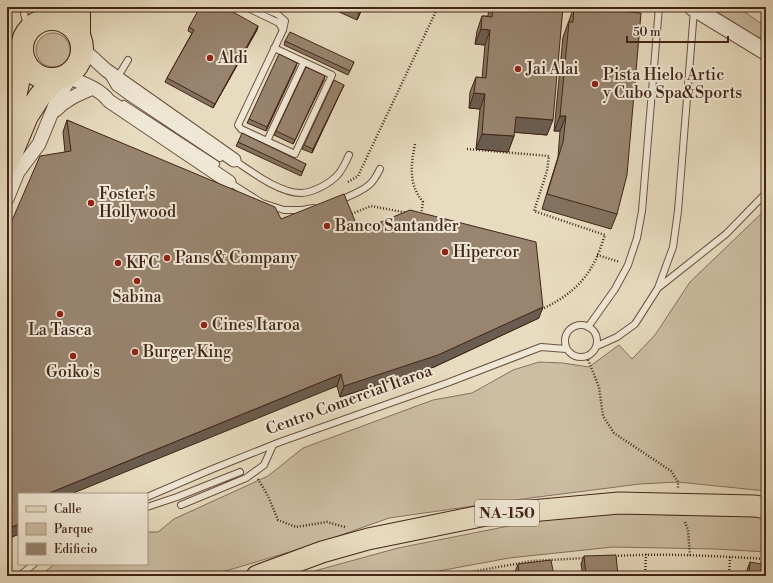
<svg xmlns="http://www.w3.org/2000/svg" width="773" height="583" font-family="'Libre Bodoni',serif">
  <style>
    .green { fill: #ccbda3; stroke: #87705e }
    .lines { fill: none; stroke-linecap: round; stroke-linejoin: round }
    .service-casing { stroke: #6c5242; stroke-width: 8 }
    .minor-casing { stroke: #6c5242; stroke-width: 15 }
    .tertiary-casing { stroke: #6c5242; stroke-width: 18 }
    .primary-casing { stroke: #422418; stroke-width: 23 }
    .trunk-casing { stroke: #422418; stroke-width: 24 }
    .path { stroke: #422418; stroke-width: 2.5; stroke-dasharray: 1 2; stroke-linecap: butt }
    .service { stroke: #f0e8d6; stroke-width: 6 }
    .minor { stroke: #f0e8d6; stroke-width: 13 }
    .tertiary { stroke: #f0e8d6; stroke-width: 16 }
    .primary { stroke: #e8dcc0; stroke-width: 21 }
    .trunk { stroke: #e8dcc0; stroke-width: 22 }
    .wall { fill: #83725f; stroke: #422418 }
    .shaded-wall { fill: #6a5c4e; stroke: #422418 }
    .building { fill: #98846f; stroke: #422418 }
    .poi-dot { fill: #8f2418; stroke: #f0e8d6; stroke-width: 1.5 }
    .labels { text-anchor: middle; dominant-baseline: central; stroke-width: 4; stroke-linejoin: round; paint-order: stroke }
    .shield { fill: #f0e8d6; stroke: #765f51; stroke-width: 1 }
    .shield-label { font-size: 15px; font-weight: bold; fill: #422418 }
    .poi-label { font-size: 16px; fill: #422418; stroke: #f0e8d6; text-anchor: start }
    .street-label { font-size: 16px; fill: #422418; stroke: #f0e8d6 }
  </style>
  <rect width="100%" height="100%" fill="#e8dcc0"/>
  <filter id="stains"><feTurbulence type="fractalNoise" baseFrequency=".005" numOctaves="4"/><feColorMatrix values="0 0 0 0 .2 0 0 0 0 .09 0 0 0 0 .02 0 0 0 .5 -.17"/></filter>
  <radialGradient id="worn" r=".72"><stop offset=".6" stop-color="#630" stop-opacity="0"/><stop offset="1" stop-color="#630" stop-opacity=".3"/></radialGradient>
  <path class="green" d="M709,7H740L739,8L766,27V40L756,36Z
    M36 50a17 17 0 1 1 34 0a17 17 0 1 1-34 0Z
    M766,209V491L678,482L640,484L530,498L389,518L313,545L209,576H39L55,564H147V532H158L174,519L268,476L303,448L433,400L472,393L513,370L539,362L563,363L589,367L619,345L632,359L655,335L690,282Z
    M592,513L766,517V552L716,549L613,547L509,558L412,576H300L318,570L398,548L519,524Z"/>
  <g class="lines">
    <g class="service-casing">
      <path id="service" d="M24,7C23,15 26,22 30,29
        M246,7L279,23L283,30
        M260,7L277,14L285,21L283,30L238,125L241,129L295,154L332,75L274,48
        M108,75L115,87L130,98L220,158
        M117,78L128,60
        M124,104L216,164
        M267,141L304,62
        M234,160C252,172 279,193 301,193C308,193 315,190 321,187C337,179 342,171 349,155
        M229,182L262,203L284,210H302L313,208
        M338,201C347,197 361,192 369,185C374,181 377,175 380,169
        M658,288L726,234L766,193
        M565 341a16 16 0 1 1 32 0a16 16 0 1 1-32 0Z
        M588,327L615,289L628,265L637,238L642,211L659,7
        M597,346L617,337L635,324L658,288L673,247L678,211L694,10
        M147,497L210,470L280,442L447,383L541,347L566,349
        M181,505L246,478L264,465L273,445
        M147,507L177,497L240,472
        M19,576L34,564"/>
    </g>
    <g class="minor-casing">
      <path id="minor" d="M83,49L106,70L234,160
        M65,77C79,81 100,89 109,101L229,182
        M56,110C66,99 79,94 93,88
        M7,199L18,172L39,144L57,100L70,78L73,71"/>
    </g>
    <g class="tertiary-casing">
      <path id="tertiary" d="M692,7L766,52"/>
    </g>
    <g class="primary-casing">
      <path id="primary" d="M257,576L322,552L368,539L486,515L619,503L755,506L766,508"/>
    </g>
    <g class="trunk-casing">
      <path id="trunk" d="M79,7V35
        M22 49a30 30 0 1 1 60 0a30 30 0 1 1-60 0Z
        M7,124L12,112L23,58
        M7,164L27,116L40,96L56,79"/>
    </g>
    <path class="path" d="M415,144C411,166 408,183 423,202L421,215
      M467,149L549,156L547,171L534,211L605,235C602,243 599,253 595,261C583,285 564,299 540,310
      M348,182L358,176L438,7
      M349,215L371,206L408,213
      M597,255L620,262
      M587,357L599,387L603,416L614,433L671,471L678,482V488
      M258,479L268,496L278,520L296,527L327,522L345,527
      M685,522L688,530L690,556
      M615,556C665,553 716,556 766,559
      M448,576L532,561L586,558
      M645,576L646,554
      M729,576L730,557"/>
    <use href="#service" class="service"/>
    <use href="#minor" class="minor"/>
    <use href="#tertiary" class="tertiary"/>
    <use href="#primary" class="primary"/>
    <use href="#trunk" class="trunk"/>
  </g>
  <path class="wall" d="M304,7H310L307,10Z
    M328,7H363L357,20Z
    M489,7H563L547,135L514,132V136L508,152L476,149L480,109L469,108L470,92L476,77L482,78L485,45L475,44L477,31L482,16H488Z
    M574,7L617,214L611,229L542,209L558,157L560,131H554L563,37Z
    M258,26L257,30L213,108L165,82L167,78L192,33L188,31L189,27Z
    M285,41L354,62L348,75L284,45Z
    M297,63L266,131L247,123L249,119Z
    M324,80L293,144L274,135L276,131Z
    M344,85L312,153L302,149L304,145Z
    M67,120L281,219L359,231L539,318L434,367L340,397L337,386L19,494V534L7,539L65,152L63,132Z
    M238,142L306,164L301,176L236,146Z
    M584,556L618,576H583L581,564Z
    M750,562L766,576H746L747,570Z
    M518,564L554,576H510L511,575L515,574V572Z"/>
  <path class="shaded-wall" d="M361,7H363L357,20Z
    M258,26L257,30L213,108L215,104Z
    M481,29L490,30L485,45L475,44Z
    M297,63L296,67L266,131L267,127Z
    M325,76L324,80L293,144L295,140Z
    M344,85L342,89L312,153L313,149Z
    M474,93L485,94L480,109L469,108Z
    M560,116H566L560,131H554Z
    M516,117L553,120L547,135L510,132Z
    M482,134L514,136L508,152L476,149Z
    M543,307L539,318L434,367L340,397L344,386Z
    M341,374L337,386L71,494H47Z
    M19,524V534L7,539V529Z"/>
  <path class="building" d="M200,7H224L258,26L215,104L167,78L194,30L189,27Z
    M493,7H563L553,120L516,117L514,136L482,134L485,94L474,93L476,77L486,78L490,30L481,29L482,16L492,17Z
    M574,7L641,13L627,175L617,214L547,194L563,142L566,116H560L569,22H573Z
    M290,32L354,62L350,71L285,41Z
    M279,54L297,63L267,127L249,119Z
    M306,67L325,76L295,140L276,131Z
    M334,80L344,85L313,149L304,145Z
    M67,120L275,207L281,219L344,194L359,231L410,210L536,242L543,307L438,355L344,386L341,374L47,494H19V524L7,529V232L40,156L71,151Z
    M242,133L306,164L302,172L238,142Z
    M616,555L618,576H586L584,556Z
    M551,560L554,576H511V575L519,573L518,564Z
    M750,562L766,565V576H749Z"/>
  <g class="poi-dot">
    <circle cx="210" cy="58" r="4"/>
    <circle cx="518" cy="69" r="4"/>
    <circle cx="595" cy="84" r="4"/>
    <circle cx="91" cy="203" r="4"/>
    <circle cx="327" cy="226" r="4"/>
    <circle cx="445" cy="252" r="4"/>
    <circle cx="167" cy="258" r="4"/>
    <circle cx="118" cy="263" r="4"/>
    <circle cx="137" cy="281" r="4"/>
    <circle cx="60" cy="314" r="4"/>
    <circle cx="204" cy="325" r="4"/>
    <circle cx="135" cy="352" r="4"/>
    <circle cx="73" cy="356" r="4"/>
  </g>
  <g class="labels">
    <rect class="shield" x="475" y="500" width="64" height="26" rx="3"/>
    <g class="shield-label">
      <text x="507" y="513">NA-150</text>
    </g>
    <g class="poi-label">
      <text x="218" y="58">Aldi</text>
      <text x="526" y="69">Jai Alai</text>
      <text x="603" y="75">Pista Hielo Artic<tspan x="603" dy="18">y Cubo Spa&amp;Sports</tspan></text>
      <text x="99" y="194">Foster's<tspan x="99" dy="18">Hollywood</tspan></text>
      <text x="335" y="226">Banco Santander</text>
      <text x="453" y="252">Hipercor</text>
      <text x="175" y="258">Pans &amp; Company</text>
      <text x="126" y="263">KFC</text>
      <text x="137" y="297" text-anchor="middle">Sabina</text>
      <text x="212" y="325">Cines Itaroa</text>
      <text x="60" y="330" text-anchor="middle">La Tasca</text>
      <text x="143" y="352">Burger King</text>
      <text x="73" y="372" text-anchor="middle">Goiko's</text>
    </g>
    <g class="street-label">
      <text transform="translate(349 400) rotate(-20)">Centro Comercial Itaroa</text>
    </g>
  </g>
  <rect width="773" height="583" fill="none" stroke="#e8dcc0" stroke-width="24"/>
  <rect x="8" y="8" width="757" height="567" fill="none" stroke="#422418" stroke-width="2"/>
  <rect x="12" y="12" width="749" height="559" fill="none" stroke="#422418"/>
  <rect x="18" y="493" width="130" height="72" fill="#f0e8d6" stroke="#aa9a8a"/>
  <rect x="26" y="506" width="20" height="6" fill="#e8dcc0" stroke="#aa9a8a"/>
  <text x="54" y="513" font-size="12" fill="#422418">Calle</text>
  <rect x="26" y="523" width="20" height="12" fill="#ccbda3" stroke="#aa9a8a"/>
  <text x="54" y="533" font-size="12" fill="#422418">Parque</text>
  <rect x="26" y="543" width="20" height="12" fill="#98846f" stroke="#aa9a8a"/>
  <text x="54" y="553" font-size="12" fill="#422418">Edificio</text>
  <path d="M627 36v6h101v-6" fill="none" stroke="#422418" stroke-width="2"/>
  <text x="633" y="36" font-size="12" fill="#422418" stroke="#f0e8d6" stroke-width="3" paint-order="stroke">50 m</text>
  <rect width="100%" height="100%" filter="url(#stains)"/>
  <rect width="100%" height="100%" fill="url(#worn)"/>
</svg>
